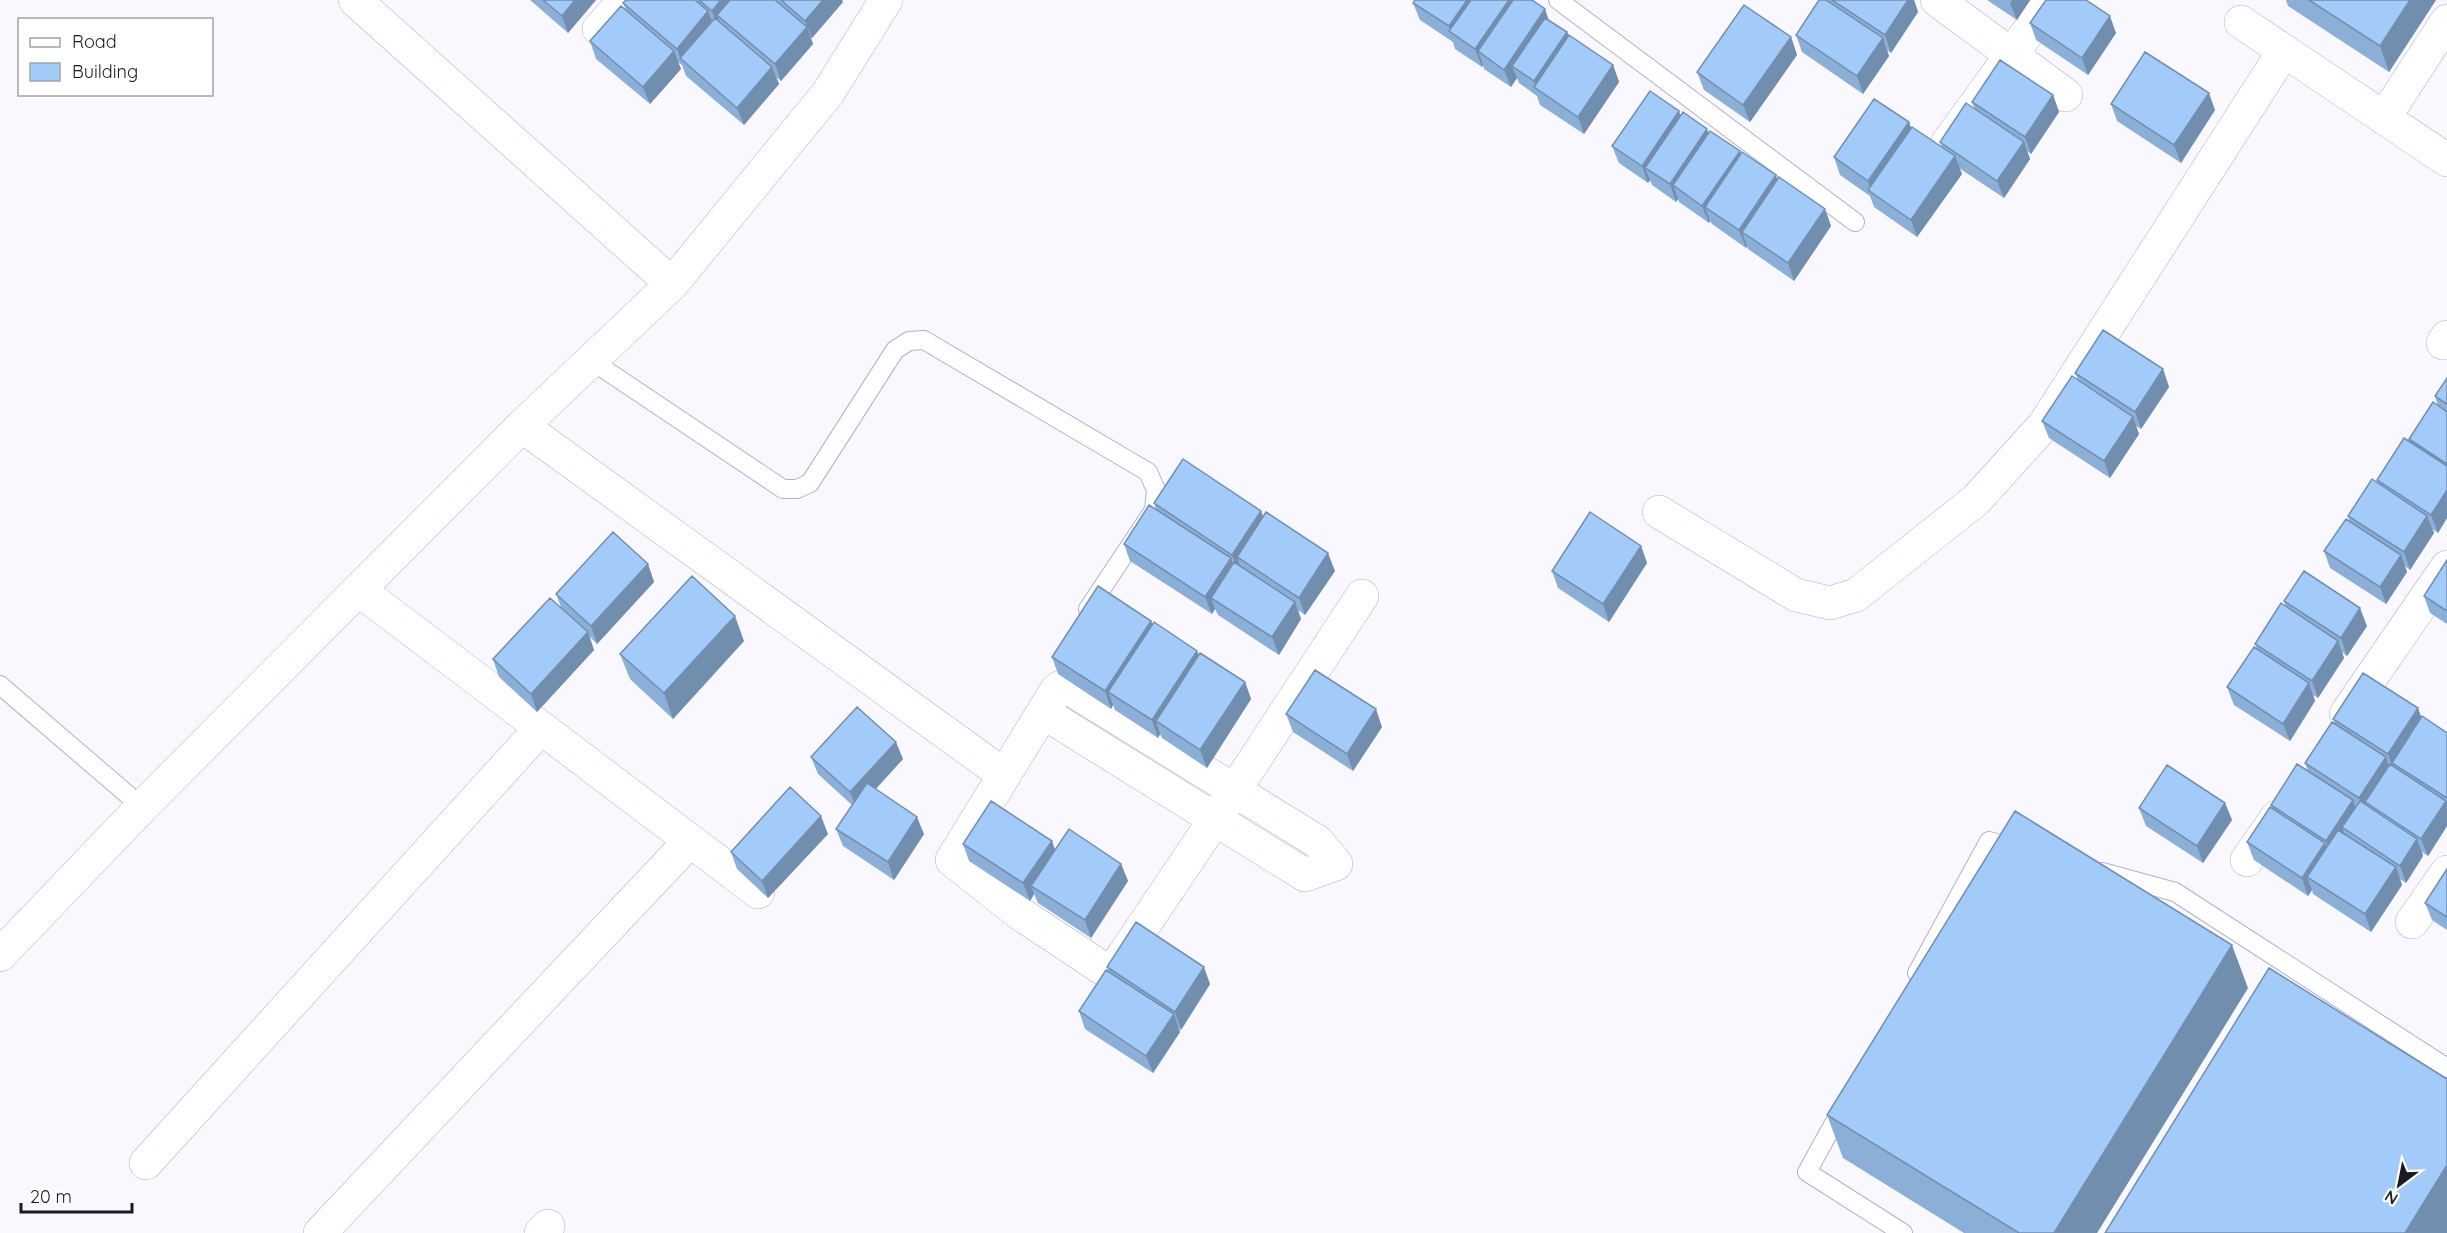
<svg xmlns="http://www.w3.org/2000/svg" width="2447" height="1233" font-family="Quicksand,sans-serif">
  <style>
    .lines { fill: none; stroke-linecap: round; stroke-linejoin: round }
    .service-casing { stroke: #b1b1cd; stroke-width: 20 }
    .minor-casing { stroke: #b1b1cd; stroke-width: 34 }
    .service { stroke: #fff; stroke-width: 18 }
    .minor { stroke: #fff; stroke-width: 33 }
    .wall { fill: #8cafd7 }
    .shaded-wall { fill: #728eaf }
    .building { fill: #a3cbfa; stroke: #728eaf; stroke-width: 1.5 }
  </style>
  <rect width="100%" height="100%" fill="#f8f8fe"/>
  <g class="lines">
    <g class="service-casing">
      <path id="service" d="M1558,0L1855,222
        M592,361L783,489H797L810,483L895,350L909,341L924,340L1148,472L1156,490L1154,510L1088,609
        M0,685L142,807
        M2102,872L2175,892L2447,1068
        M1917,973L1989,841L2017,849
        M1843,1107L1807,1172L1903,1233"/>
    </g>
    <g class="minor-casing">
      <path id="minor" d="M355,0L672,284
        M1937,0L2066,95
        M2241,22L2447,160
        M599,29L625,0
        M2384,118L2447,21
        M1947,144L2051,0
        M2443,343L2447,337
        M522,426L1004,775
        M1659,512L1796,595L1830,603L1856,595L1976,500L2044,425L2284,51
        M359,590L758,892
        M1044,713L1305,875L1336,864L1318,842L1072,690L1061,687L1056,691L952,860L1019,913L1111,974L1234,791L1362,596
        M2346,714L2447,567
        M2247,860L2277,817
        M2412,922L2447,872
        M0,955L142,807L522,426L672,284L828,93L886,0
        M146,1163L541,728
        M320,1233L690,841
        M541,1233L548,1226"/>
    </g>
    <use href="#service" class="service"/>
    <use href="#minor" class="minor"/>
  </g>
  <path class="wall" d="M530,0H596L568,33Z
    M626,0H842L843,2L812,38H811L813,44L781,81L776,77L779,84L744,125L686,76L682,65L678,62L681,69L650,104L596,59L590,41L626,10L623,3Z
    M1819,0H1914L1918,12L1891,53L1887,50L1889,56L1863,94L1802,52L1796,35Z
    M1987,0H2030L2017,20Z
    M2286,0H2436L2389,72L2288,6Z
    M1413,3L1549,21L1567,32L1569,36L1613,65L1619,82L1584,134L1540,105L1537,96L1519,83L1517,78L1511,87L1484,69L1483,65L1482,67L1455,49L1453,42L1420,20Z
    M2030,23L2116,33L2088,75L2036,40Z
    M1791,37L1797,55L1750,122L1704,90L1697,72Z
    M2053,95L2059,112L2031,154L2027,151L2030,159L2004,198L1959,168L1962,174L1917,237L1874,207L1870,196L1840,175L1834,157L1909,122L1911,129L1942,147L1940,142L1975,110L1972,102Z
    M2111,104L2215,110L2181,163L2117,121Z
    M1679,111L1680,116L1741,154L1778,179L1825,209L1831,226L1794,281L1748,249L1747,246L1746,248L1712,224L1710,221L1709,223L1679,202L1678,199L1676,202L1652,185L1650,180L1648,183L1619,163L1612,146Z
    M2163,369L2169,387L2141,429L2136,426L2139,434L2110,478L2049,438L2042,421L2078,380L2075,373Z
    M2447,378V518L2438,533L2432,529L2434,533L2410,570L2405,566L2407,572L2386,604L2330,568L2324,551L2350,522L2348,516L2378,484L2377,480L2410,442L2409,439L2438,406L2435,396Z
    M1154,503L1263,516L1335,571L1305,615L1298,610L1301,619L1279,655L1218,615L1215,609L1212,614L1130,561L1124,544L1156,509Z
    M1641,546L1647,563L1609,622L1558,588L1552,571Z
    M2447,560V624L2430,613L2424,596Z
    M648,564L654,582L597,644L589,636L594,650L537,712L499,677L493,659L561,607L556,594Z
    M2284,601L2367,626L2347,656L2342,652L2344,658L2318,698L2313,695L2315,701L2290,741L2234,705L2227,687L2257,649L2255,644L2286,607Z
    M1151,621L1153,625L1197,651L1199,655L1245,682L1251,699L1207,768L1162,738L1160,734L1158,738L1115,710L1113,705L1111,709L1058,674L1052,657Z
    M744,641L673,719L630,679L620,654Z
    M2418,708L2421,717L2447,733V826L2428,856L2422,852L2423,856L2406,883L2400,879L2402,885L2371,932L2313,894L2312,890L2308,896L2254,860L2247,842L2272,809L2271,805L2308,771L2305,763L2335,724L2333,719Z
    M1286,714L1382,727L1353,771L1293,732Z
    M811,757L903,759L876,789L924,834L894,880L843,846L836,829L852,805L818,774Z
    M2225,803L2232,820L2203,863L2146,826L2139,808Z
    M828,834L768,898L737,869L731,852Z
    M963,844L1055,850L1121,864L1128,881L1091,938L1038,903L1034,894L1030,901L969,861Z
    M2447,869V930L2432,920L2425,903Z
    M1107,967L1210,984L1181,1030L1179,1028L1180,1032L1153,1073L1085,1029L1079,1011L1108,971Z
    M2248,988L2097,1233H1964L1843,1158L1827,1115Z"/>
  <path class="shaded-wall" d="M575,0H596L568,33L562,16Z
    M721,0H742L717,15L721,25L718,28L712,11Z
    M823,0H842L843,2L812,38L805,21Z
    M1467,0H1485L1452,33L1449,26Z
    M1509,0H1520L1478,51L1483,65L1482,67L1475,49Z
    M1908,0H1914L1918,12L1891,53L1885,35Z
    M2012,0H2030L2017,20L2010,3Z
    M2410,0H2436L2389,72L2380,46Z
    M1545,9L1551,27L1512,66L1517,78L1511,87L1504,70Z
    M708,11L715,29L681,59L677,49Z
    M2110,16L2116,33L2088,75L2082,58Z
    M807,27L813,44L781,81L775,64Z
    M1567,32L1574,50L1537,90L1534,81Z
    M1791,37L1797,55L1750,122L1743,105Z
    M1883,38L1889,56L1863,94L1857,76Z
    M674,51L681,69L650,104L643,87Z
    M1613,65L1619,82L1584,134L1578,117Z
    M772,67L779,84L744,125L737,108Z
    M2209,93L2215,110L2181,163L2174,145Z
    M2053,95L2059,112L2031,154L2025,137Z
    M1679,111L1685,129L1645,168L1650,180L1648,183L1642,166Z
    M1909,122L1915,140L1872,193L1868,181Z
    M1707,129L1713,147L1673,185L1678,199L1676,202L1670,184Z
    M2024,142L2030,159L2004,198L1997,181Z
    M1740,151L1746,169L1705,207L1710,221L1709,223L1702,206Z
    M1955,156L1962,174L1917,237L1911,220Z
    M1776,175L1783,193L1742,232L1747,246L1746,248L1739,230Z
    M1825,209L1831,226L1794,281L1788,263Z
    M2163,369L2169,387L2141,429L2135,412Z
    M2133,417L2139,434L2110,478L2104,461Z
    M2447,490V518L2438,533L2431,515Z
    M1261,511L1268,528L1237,557L1241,569L1239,572L1232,555Z
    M2427,516L2434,533L2410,570L2404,552Z
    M1641,546L1647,563L1609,622L1603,604Z
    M1328,553L1335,571L1305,615L1299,598Z
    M2401,555L2407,572L2386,604L2380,587Z
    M1231,558L1237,576L1211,598L1215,609L1212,614L1205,597Z
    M648,564L654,582L597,644L591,626Z
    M1295,602L1301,619L1279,655L1272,637Z
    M2360,608L2367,626L2347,656L2341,638Z
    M735,616L744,641L673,719L664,693Z
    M1151,621L1157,638L1108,692L1113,705L1111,709L1105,691Z
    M588,632L594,650L537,712L531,694Z
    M2338,641L2344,658L2318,698L2312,681Z
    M1197,651L1203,668L1156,721L1160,734L1158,738L1152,720Z
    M1245,682L1251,699L1207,768L1200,750Z
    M2309,683L2315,701L2290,741L2283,724Z
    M2418,708L2424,726L2392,763L2395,771L2394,772L2388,754Z
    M1376,709L1382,727L1353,771L1347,754Z
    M896,742L903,759L857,809L850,792Z
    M2386,757L2392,775L2365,802L2368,811L2365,816L2359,798Z
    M2353,800L2359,818L2342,827L2346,838L2332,859L2326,841Z
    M2446,801L2447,804V826L2428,856L2421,839Z
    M2225,803L2232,820L2203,863L2197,846Z
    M821,816L828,834L768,898L762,881Z
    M917,817L924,834L894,880L888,862Z
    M2417,839L2423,856L2406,883L2400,866Z
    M1052,841L1058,858L1031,886L1034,894L1030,901L1023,883Z
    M2325,843L2331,861L2307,877L2312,890L2308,896L2302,878Z
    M1121,864L1128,881L1091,938L1085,920Z
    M2396,867L2402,885L2371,932L2365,914Z
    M2232,945L2248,988L2097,1233H2054Z
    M1204,967L1210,984L1181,1030L1175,1012Z
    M1174,1014L1180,1032L1153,1073L1146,1056Z
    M2447,1165V1233H2405Z"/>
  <path class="building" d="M543,0H575L562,16Z
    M626,0H695L708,11L677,49L623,3Z
    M699,0H721L712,11Z
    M730,0H775L807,27L775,64L717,15Z
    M781,0H823L805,21Z
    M1415,0H1467L1449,26L1413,3Z
    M1471,0H1509L1475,49L1449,31Z
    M1513,0H1532L1545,9L1504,70L1478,51Z
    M1819,0H1826L1883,38L1857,76L1796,35Z
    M1832,0H1908L1885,35Z
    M2046,0H2086L2110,16L2082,58L2030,23Z
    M2309,0H2410L2380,46Z
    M1744,5L1791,37L1743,105L1697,72Z
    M621,6L674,51L643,87L590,41Z
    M715,18L772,67L737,108L680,58Z
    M1545,18L1567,32L1534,81L1512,66Z
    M1569,35L1613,65L1578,117L1534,87Z
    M2145,52L2209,93L2174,145L2111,104Z
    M2000,60L2053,95L2025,137L1972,102Z
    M1650,91L1679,111L1642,166L1612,146Z
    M1874,99L1909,122L1868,181L1834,157Z
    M1966,103L2024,142L1997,181L1940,142Z
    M1683,112L1707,129L1670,184L1645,168Z
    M1912,127L1955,156L1911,220L1868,190Z
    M1710,131L1740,151L1702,206L1673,185Z
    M1742,152L1776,175L1739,230L1705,207Z
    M1779,177L1825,209L1788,263L1742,232Z
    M2103,330L2163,369L2135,412L2075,373Z
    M2072,376L2133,417L2104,461L2042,421Z
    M2447,378V404L2435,396Z
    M2433,402L2447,412V464L2409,439Z
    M2404,438L2447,466V490L2431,515L2377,480Z
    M1183,459L1261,511L1232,555L1154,503Z
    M2372,479L2427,516L2404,552L2348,516Z
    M1149,505L1231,558L1205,597L1124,544Z
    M1266,512L1328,553L1299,598L1237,557Z
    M1590,512L1641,546L1603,604L1552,571Z
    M2346,519L2401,555L2380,587L2324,551Z
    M613,532L648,564L591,626L556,594Z
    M2447,560V611L2424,596Z
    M1234,562L1295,602L1272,637L1211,598Z
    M2304,571L2360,608L2341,638L2284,601Z
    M692,576L735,616L664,693L620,654Z
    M1098,586L1151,621L1105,691L1052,657Z
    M550,598L588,632L531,694L493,659Z
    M2281,603L2338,641L2312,681L2255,644Z
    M1154,622L1197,651L1152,720L1108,692Z
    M2254,647L2309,683L2283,724L2227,687Z
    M1200,653L1245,682L1200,750L1156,721Z
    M1315,670L1376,709L1347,754L1286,714Z
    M2363,673L2418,708L2388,754L2333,719Z
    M857,707L896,742L850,792L811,757Z
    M2422,716L2447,733V798L2392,763Z
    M2332,722L2386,757L2359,798L2305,763Z
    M2297,764L2353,800L2326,841L2271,805Z
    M2390,764L2446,801L2421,839L2365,802Z
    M2167,765L2225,803L2197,846L2139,808Z
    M867,783L917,817L888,862L836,829Z
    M790,787L821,816L762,881L731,852Z
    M991,801L1052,841L1023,883L963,844Z
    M2360,801L2417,839L2400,866L2342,827Z
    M2270,807L2325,843L2302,878L2247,842Z
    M2015,811L2232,945L2054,1233H2019L1827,1115Z
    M1069,829L1121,864L1085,920L1031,886Z
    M2338,830L2396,867L2365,914L2307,877Z
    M2447,869V917L2425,903Z
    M1136,922L1204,967L1175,1012L1107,967Z
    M2269,968L2447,1079V1165L2405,1233H2105Z
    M1106,970L1174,1014L1146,1056L1079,1011Z"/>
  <rect x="18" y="18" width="195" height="78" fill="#ffffff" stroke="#a3a3a7" stroke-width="1.5"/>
  <rect x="30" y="38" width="30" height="9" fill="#ffffff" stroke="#a3a3a7" stroke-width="1.5"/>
  <text x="72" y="48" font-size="18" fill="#1a1a24">Road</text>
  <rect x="30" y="63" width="30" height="18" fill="#a3cbfa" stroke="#a3a3a7" stroke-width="1.5"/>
  <text x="72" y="78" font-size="18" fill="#1a1a24">Building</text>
  <g transform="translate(2399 1185) rotate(212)" stroke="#ffffff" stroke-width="4.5" paint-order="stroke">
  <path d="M0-4.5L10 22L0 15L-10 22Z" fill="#1a1a24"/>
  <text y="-9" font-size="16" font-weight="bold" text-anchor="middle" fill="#1a1a24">N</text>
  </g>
  <path d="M21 1203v9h111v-9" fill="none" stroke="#1a1a24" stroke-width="3"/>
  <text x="30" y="1203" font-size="18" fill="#1a1a24" stroke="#ffffff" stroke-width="4.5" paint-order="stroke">20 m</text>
</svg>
